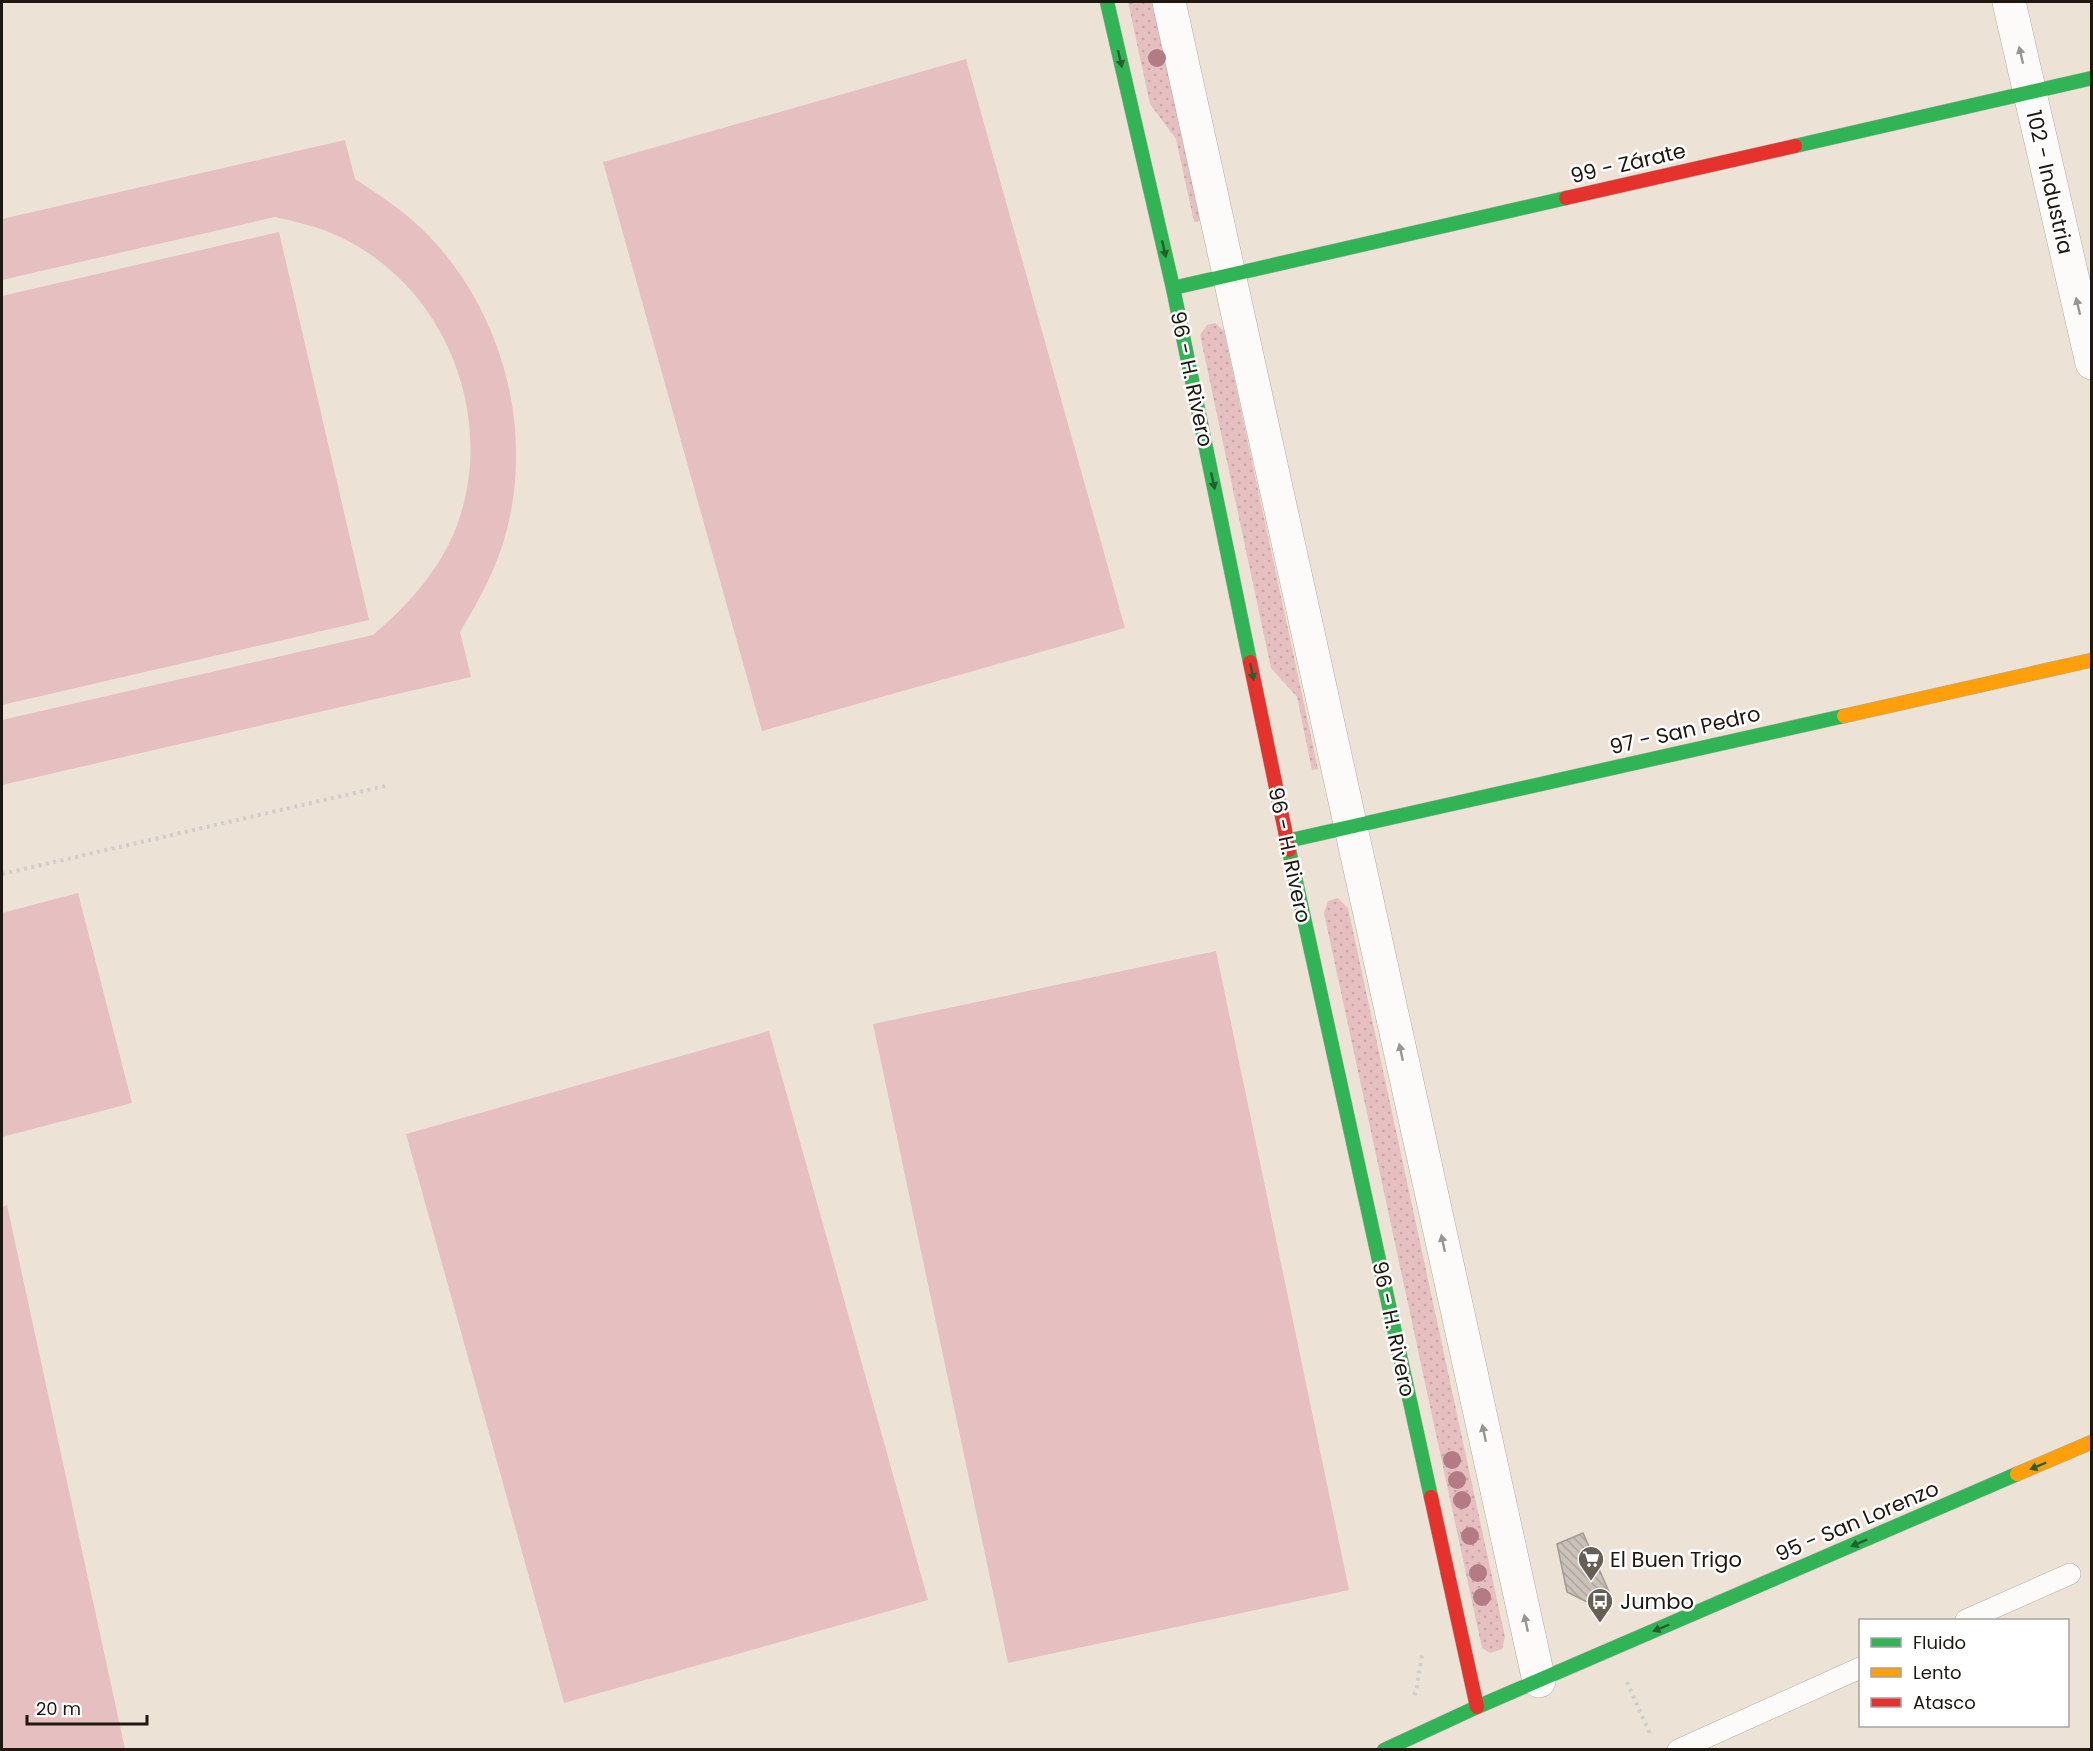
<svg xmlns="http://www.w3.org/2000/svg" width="2093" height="1751" font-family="Poppins,sans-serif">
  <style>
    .grass { fill: url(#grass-dots) }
    .pitch { fill: #e6c0c1 }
    .building { fill: url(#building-back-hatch); stroke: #a29992; stroke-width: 1.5 }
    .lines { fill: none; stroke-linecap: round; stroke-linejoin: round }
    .lane-casing { stroke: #b3aca3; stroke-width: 22 }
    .street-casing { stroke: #b3aca3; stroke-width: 34 }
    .fast-casing { stroke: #b3aca3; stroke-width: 15 }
    .slow-casing { stroke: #b3aca3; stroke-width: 15 }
    .jam-casing { stroke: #b3aca3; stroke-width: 15 }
    .path { stroke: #d1ceca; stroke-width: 4; stroke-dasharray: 3 4.5; stroke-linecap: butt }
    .lane { stroke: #fcfbf9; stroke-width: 21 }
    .street { stroke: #fcfbf9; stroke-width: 33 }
    .fast { stroke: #30b455; stroke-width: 14 }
    .slow { stroke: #ff9f0a; stroke-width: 14 }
    .jam { stroke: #e5322d; stroke-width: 14 }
    .tree { fill: #b37c85 }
    .oneway { fill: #989591 }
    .oneway2 { fill: #265e30 }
    .labels { text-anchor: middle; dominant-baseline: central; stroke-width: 5; stroke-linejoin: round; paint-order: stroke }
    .street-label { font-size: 21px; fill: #1e1811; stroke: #fff }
    .poi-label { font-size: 21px; fill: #1e1811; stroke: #fff; text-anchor: start }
  </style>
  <defs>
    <pattern id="grass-dots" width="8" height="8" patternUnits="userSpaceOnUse" patternTransform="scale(1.5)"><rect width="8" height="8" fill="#e6c0c1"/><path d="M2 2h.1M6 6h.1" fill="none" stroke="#c5a4a5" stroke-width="1.8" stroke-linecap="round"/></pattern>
    <pattern id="building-back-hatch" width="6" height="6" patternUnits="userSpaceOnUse" patternTransform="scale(1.5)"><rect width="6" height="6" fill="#cac1b9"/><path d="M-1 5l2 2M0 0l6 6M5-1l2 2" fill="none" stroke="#ada59e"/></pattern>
  </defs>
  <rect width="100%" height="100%" fill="#ece2d6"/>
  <path class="grass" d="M1128,2H1153L1201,221L1194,222L1176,139L1150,104Z
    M1215,323L1224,331L1318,769L1312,770L1297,697L1271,668L1200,335L1207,325Z
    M1338,898L1348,908L1505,1637L1502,1649L1490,1653L1482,1648L1324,913L1328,901Z"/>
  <path class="pitch" d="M966,59L1125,628L762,731L603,162Z
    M345,140L355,179C379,195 403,210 424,231C507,313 539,445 499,555C489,582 475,607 460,632L471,677L2,785V720L373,635C408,605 439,571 456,528C498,418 446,287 340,237C320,227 297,222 275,217L2,280V219Z
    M279,232L369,620L2,705V296Z
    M78,893L132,1103L2,1137V913Z
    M1216,951L1349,1590L1008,1663L873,1024Z
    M769,1031L928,1600L564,1703L406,1134Z
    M7,1205L125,1749H2V1207Z"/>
  <path class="building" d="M1583,1533L1610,1594L1589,1603L1567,1592L1557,1544Z"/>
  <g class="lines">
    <g class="lane-casing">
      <path id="lane" d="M1966,1620L2070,1574
        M1678,1750L1860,1668"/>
    </g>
    <g class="street-casing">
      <path id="street" d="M1169,2L1539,1681
        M2009,2L2092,363"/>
    </g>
    <g class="fast-casing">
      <path id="fast" d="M1107,2L1173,288L1250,662
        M1795,146L2092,78
        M1173,288L1566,198
        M1287,841L1844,716
        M1289,850L1431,1497
        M1384,1750L1477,1707L2017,1474"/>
    </g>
    <g class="slow-casing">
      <path id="slow" d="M1844,716L2092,660
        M2017,1474L2092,1442"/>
    </g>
    <g class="jam-casing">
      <path id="jam" d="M1566,198L1795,146
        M1250,662L1289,850
        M1431,1497L1477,1707"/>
    </g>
    <path class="path" d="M2,874L385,786
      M1627,1682L1651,1736
      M1414,1695L1416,1692L1422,1655"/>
    <use href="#lane" class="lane"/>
    <use href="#street" class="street"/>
    <use href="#fast" class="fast"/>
    <use href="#slow" class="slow"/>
    <use href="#jam" class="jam"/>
  </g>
  <g class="tree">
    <circle cx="1157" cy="58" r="9"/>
    <circle cx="1452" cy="1460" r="9"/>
    <circle cx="1457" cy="1480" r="9"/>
    <circle cx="1462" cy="1500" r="9"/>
    <circle cx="1470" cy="1536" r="9"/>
    <circle cx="1478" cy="1573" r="9"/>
    <circle cx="1482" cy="1597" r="9"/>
  </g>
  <defs><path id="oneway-solid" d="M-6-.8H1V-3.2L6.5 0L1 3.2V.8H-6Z" transform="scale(1.5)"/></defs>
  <g class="oneway">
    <use href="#oneway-solid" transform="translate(2021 55) rotate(-103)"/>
    <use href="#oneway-solid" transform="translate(2078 306) rotate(-103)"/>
    <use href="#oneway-solid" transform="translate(1401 1052) rotate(-102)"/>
    <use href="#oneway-solid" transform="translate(1443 1243) rotate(-102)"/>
    <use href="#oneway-solid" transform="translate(1484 1433) rotate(-102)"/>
    <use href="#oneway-solid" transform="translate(1526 1623) rotate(-102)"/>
  </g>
  <g class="oneway2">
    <use href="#oneway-solid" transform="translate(1120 59) rotate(77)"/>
    <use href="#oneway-solid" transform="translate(1164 249) rotate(77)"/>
    <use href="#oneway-solid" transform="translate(1213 481) rotate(78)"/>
    <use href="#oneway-solid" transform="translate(1252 672) rotate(78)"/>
    <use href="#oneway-solid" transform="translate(2038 1466) rotate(157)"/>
    <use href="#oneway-solid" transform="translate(1859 1543) rotate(157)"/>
    <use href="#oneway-solid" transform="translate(1661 1628) rotate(157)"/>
  </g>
  <defs>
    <g id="supermarket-pin" transform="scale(1.35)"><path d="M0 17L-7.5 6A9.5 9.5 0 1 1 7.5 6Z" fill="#665f56" stroke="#fff"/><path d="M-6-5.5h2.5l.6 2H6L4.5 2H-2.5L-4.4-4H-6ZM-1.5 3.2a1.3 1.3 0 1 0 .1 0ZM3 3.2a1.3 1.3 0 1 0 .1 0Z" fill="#fff"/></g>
    <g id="bus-pin" transform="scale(1.35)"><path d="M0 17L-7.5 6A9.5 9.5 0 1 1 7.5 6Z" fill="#665f56" stroke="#fff"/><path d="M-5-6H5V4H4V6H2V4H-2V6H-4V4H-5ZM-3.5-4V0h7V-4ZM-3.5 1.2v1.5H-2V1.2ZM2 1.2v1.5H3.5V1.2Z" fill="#fff"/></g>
  </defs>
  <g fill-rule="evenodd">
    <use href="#supermarket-pin" x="1591" y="1559"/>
    <use href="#bus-pin" x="1600" y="1601"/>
  </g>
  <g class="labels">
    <g class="street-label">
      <text transform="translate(1628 163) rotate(-13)">99 - Zárate</text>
      <text transform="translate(2050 182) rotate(77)">102 - Industria</text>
      <text transform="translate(1192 379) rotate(78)">96 - H. Rivero</text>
      <text transform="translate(1685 730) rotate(-13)">97 - San Pedro</text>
      <text transform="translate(1290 855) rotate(78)">96 - H. Rivero</text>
      <text transform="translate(1394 1329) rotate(78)">96 - H. Rivero</text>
      <text transform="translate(1857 1521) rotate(-23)">95 - San Lorenzo</text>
    </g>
    <g class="poi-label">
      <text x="1610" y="1559">El Buen Trigo</text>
      <text x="1620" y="1601">Jumbo</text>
    </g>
  </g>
  <rect width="2093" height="1751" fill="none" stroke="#1e1811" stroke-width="6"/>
  <rect x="1859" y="1619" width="210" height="108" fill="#ffffff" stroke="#a5a3a0" stroke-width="1.5"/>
  <rect x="1871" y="1638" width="30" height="9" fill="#30b455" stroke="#a5a3a0" stroke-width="1.5"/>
  <text x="1913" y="1649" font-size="18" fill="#1e1811">Fluido</text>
  <rect x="1871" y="1668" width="30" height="9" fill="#ff9f0a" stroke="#a5a3a0" stroke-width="1.5"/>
  <text x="1913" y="1679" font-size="18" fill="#1e1811">Lento</text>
  <rect x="1871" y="1698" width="30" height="9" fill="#e5322d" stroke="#a5a3a0" stroke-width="1.5"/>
  <text x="1913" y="1709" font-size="18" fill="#1e1811">Atasco</text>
  <path d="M27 1715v9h120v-9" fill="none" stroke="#1e1811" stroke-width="3"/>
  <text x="36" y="1715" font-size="18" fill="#1e1811" stroke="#ffffff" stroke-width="4.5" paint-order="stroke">20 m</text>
</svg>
